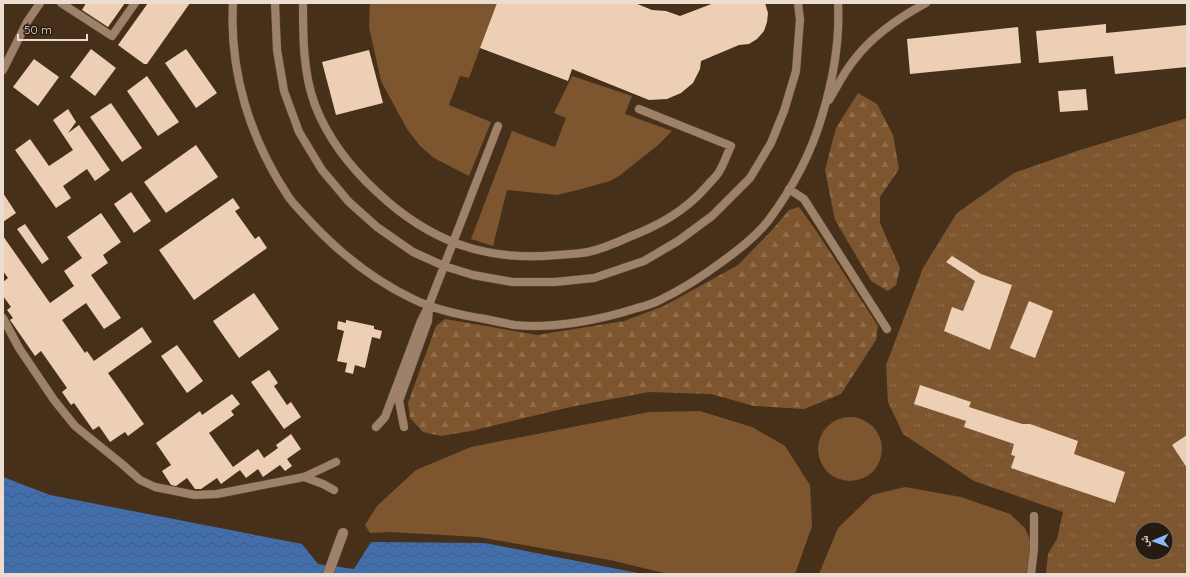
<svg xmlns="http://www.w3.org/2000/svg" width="1190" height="577" font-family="Quicksand,'Noto Naskh Arabic',sans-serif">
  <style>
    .green { fill: #7d562f }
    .forest { fill: url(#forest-firs) }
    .park { fill: url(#park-tufts); fill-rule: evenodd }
    .water { fill: url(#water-waves) }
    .building { fill: #eccfb4 }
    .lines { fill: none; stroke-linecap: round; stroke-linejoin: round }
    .minor-casing { stroke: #5f4b38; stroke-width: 9 }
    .tertiary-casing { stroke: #5f4b38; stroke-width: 11 }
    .minor { stroke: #9d8269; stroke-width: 8 }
    .tertiary { stroke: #9d8269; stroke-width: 10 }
  </style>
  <defs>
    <pattern id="forest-firs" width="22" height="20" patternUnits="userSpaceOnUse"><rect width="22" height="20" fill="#7d562f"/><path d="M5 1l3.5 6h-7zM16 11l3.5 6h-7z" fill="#906e4c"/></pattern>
    <pattern id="park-tufts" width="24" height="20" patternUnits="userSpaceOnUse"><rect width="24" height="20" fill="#7d562f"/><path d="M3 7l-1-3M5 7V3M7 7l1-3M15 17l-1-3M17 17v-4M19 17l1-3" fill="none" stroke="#906e4c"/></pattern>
    <pattern id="water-waves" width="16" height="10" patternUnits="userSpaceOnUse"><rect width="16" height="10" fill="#426eab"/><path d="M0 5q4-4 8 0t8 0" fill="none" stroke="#445a7a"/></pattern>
  </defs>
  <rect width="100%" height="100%" fill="#47301a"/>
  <path class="green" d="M370,3H497L469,78L460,76L449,105L491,122L469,176L434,158L420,146L407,129L381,81L369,27Z
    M572,76L632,96L625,114L672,131L657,146L619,176L610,181L578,190L556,195L507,190L493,246L471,239L512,131L555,147L566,118L554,113Z
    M700,411L752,427L785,446L810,485L812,526L795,574H668L610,560L478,537L390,532L370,533L365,525L377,506L416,470L471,447L649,412Z
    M818 449a32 32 0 1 1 64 0a32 32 0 1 1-64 0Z
    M905,487L961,497L1010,514L1025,528L1034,549L1031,574H819L838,528L872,495Z"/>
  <path class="forest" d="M858,93L877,104L893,135L899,169L880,197V223L900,268L896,285L888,291L871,281L835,220L825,170L836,128Z
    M799,207L817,232L878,326L876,340L841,394L804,409L754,406L711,394L649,392L570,407L471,431L441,436L423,432L410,418L408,403L436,326L445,319L537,335L624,321L664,306L738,265L773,229L789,210Z"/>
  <path class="park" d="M1187,118V574H1046L1048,554L1057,539L1063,512L974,481L903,434L888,402L886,365L923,268L957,213L1014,173L1083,149ZM1142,529H1166V553H1142Z"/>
  <path class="water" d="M3,477L50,495L302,544L318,564L354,569L371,542L485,543L643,574H3Z"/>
  <path class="building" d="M86,3H125L108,27L82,10Z
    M148,3H190L147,64H144L118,45Z
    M497,3H635L652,10L666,11L680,16L714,3H765L768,13L767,22L764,31L757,39L749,44L739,45L701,61L700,69L693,83L681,93L667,99L649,100L572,69L568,81L480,48Z
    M1106,24V33L1187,25V67L1115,74L1113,56L1039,63L1036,31Z
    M1018,27L1021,63L910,74L907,39Z
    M91,49L116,68L95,96L70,77Z
    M186,49L217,93L196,108L165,63Z
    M369,50L383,103L336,115L322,62Z
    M34,59L59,77L38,106L13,87Z
    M147,76L179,122L158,136L127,91Z
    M1086,89L1088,110L1060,112L1058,91Z
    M111,103L142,148L122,162L90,117Z
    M68,109L76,122L68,133L79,125L110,170L95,181L87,169L63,186L71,198L56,208L15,150L30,139L49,166L73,150L53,120Z
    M196,145L218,177L166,213L144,182Z
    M131,192L151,221L134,233L114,204Z
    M3,193L16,213L3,222Z
    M233,198L240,208L235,211L255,239L259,236L267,248L194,300L159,250Z
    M101,213L121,242L103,255L108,263L91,275L121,318L104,329L86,303L62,320L85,353L87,351L94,361L142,327L152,342L108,373L144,424L128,436L125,432L110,442L99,426L93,430L74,403L71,405L62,392L67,388L41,351L35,356L10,320L13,318L7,310L11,307L3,296V282L8,278L3,271V236L50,303L74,286L64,271L82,258L67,237Z
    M25,224L49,259L42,264L17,229Z
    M952,256L981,274L1012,285L990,350L944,331L952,307L963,311L975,281L946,262Z
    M254,293L279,329L239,358L213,321Z
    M1029,301L1053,311L1035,358L1010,348Z
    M346,320L374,326V329L382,331L380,339L372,337L365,368L355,365L353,374L345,372L347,363L337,361L344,331L337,329L338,321L346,323Z
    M177,345L203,381L187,393L161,356Z
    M269,370L278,383L274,386L287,405L291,402L301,417L284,429L251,382Z
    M920,385L971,402L969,407L1022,424H1030L1078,441L1074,454L1125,472L1115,503L1011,468L1015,456L1011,455L1014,444L964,427L966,421L914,404Z
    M232,394L240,404L231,411L234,415L209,433L233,467L258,449L264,458L278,448L276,445L291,434L301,449L287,459L292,466L285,471L280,465L263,477L258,469L246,478L240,470L221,484L217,478L201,489H195L187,478L176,486L171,485L162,471L171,465L156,443L200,411L202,415Z
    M1187,435V468L1172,445Z"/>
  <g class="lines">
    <g class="minor-casing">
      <path id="minor" d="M61,3L112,36L135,3
        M233,3C229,71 250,139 288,196C293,204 301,211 307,218C337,251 373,280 413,299C435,310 461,315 485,319C495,321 504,323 514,325C553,329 600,320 637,308C645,306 653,304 660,300C683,289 703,276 723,261C737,251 757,235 768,221C792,189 811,154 822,116C833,80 840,41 838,3
        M275,3L277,50L284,91L299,132L322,170L349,202L377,227L413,252L444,266L473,275L512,282H555L594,278L644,261L678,241L712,216L750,178L771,143L784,111L796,71L800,20L798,3
        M303,3C303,37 303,73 315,105C328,139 351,168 377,192C429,241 485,262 557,255C567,254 578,254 588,252C602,249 616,243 629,237C660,225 685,211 707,186C711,181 716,177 719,172C724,164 727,154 731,146L639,109
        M3,70L27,22L40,3
        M829,100C837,87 844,72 854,60C873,35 898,18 926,3
        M789,189L804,199L887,329
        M3,318L19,348L54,400L75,426L122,464L140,480L155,487L195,495L217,494L304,477L336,462
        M376,427L385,417L421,321L429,305L498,126
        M404,427L399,401L428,321L429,308
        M304,477L323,484L334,490
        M1031,574L1034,549V516"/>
    </g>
    <g class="tertiary-casing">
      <path id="tertiary" d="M328,574L343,533"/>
    </g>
    <use href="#minor" class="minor"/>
    <use href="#tertiary" class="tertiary"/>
  </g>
  <rect width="1190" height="577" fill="none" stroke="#ecddd0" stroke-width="8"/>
  <g transform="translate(1154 541) rotate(268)"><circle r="19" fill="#261b11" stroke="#75695d"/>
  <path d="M0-3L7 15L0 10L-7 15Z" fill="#8abafc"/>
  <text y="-6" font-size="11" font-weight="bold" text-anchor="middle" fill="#ecddd0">ش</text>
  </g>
  <path d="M18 34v6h69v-6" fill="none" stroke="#ecddd0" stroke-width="2"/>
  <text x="24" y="34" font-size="12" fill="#ecddd0" stroke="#261b11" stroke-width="3" paint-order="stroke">50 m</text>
</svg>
